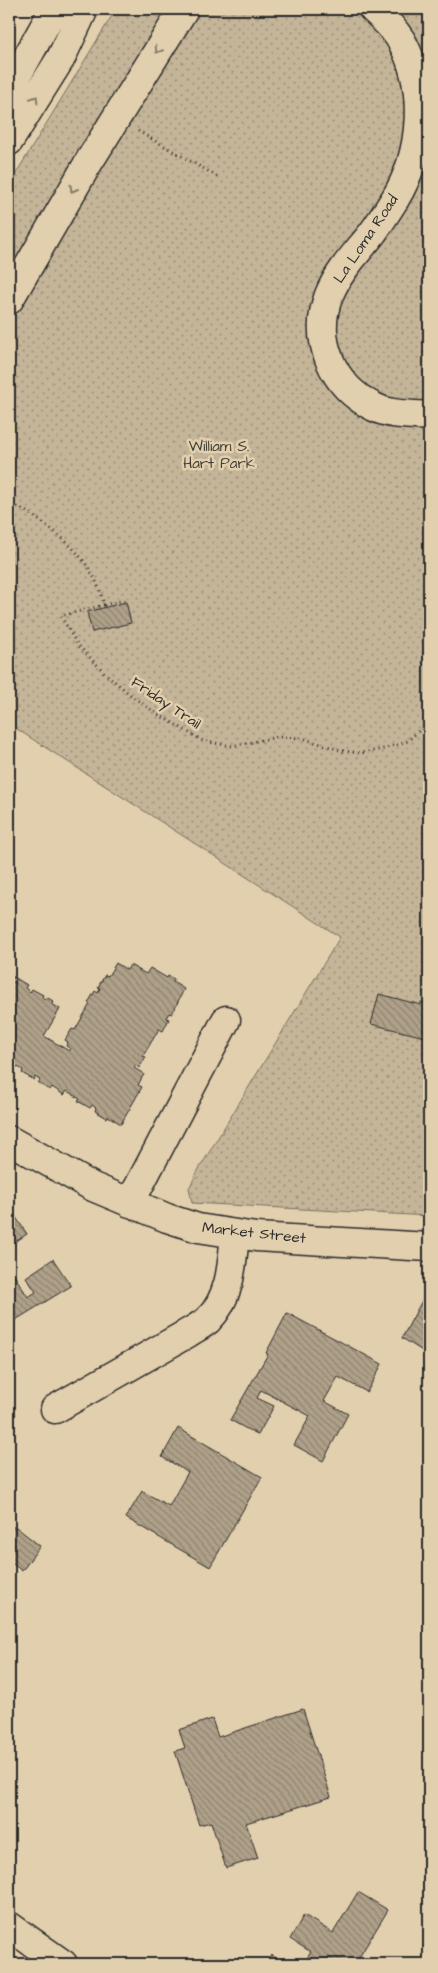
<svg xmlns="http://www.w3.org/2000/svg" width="438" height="1973" font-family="'Architects Daughter',sans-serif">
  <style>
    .park { fill: url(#park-dots); stroke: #787062 }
    .building { fill: url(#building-back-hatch); stroke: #2b2b2b }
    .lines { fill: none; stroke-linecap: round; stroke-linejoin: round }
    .minor-casing { stroke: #2b2b2b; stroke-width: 31 }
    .path { stroke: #2b2b2b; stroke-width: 3; stroke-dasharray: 1 4; stroke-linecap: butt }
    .minor { stroke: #e2cfad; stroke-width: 28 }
    .oneway { stroke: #867d6c }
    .labels { text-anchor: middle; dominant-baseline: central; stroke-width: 5; stroke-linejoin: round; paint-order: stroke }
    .street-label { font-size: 15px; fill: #2b2b2b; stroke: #e2cfad }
    .park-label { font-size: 15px; fill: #42403b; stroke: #e2cfad }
  </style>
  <defs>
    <pattern id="park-dots" width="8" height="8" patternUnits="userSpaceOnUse" patternTransform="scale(1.25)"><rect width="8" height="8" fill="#c4b498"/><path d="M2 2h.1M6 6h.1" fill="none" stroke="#9f937c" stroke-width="1.8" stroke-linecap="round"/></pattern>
    <pattern id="building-back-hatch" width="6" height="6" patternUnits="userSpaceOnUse" patternTransform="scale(1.25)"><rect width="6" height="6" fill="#afa189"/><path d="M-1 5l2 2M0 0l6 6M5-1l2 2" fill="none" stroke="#8f8370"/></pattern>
  </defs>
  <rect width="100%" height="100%" fill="#e2cfad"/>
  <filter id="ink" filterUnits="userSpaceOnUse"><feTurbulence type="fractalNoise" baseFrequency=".02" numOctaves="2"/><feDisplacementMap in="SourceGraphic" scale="10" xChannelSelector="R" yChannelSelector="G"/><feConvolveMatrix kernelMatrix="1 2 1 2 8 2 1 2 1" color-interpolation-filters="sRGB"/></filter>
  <g filter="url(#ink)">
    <path class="park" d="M116,9H429V1216L192,1203L189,1188L199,1169L340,937L9,724V185Z"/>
    <path class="building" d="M126,602L131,623L92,632L87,612Z
      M116,963L127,970L130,965L146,974L150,968L167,978L168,976L174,979L173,982L184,989L172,1014L169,1013L166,1018L169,1019L163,1031L159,1029L143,1056L146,1057L139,1068L136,1065L134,1068L144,1074L138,1085L142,1087L121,1124L108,1116L107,1118L95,1111L96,1108L92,1105L90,1108L78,1101L80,1099L67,1091L64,1095L52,1087L50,1090L38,1083L40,1080L35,1077L34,1080L22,1073L23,1070L9,1062V975L14,977L12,981L14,983L17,979L27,985L25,988L30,992L32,989L43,995L42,998L44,1000L46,997L53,1001L52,1004L60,1009L44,1036L69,1051L70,1048L66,1046L68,1042L65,1040L72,1029L75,1030L90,1004L88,1003L95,991L98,993L100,988L98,987L105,975L108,976Z
      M379,994L421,1005V1002L428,1004L429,1038L371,1024Z
      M9,1207L27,1234L9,1246Z
      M53,1259L71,1286L9,1324V1267L28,1297L36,1292L26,1277Z
      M425,1295L429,1297V1353L424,1352L402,1338Z
      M287,1313L382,1364L367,1392L338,1377L324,1401L348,1414L323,1461L294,1445L310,1416L261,1390L257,1398L274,1406L258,1435L230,1420L268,1354L266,1353Z
      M178,1428L262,1477L210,1567L126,1518L142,1491L169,1506L188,1472L162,1457Z
      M9,1524L15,1528L16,1527L40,1546L22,1571L9,1561Z
      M303,1709L331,1797L246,1823L258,1858L226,1868L211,1822L199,1825L175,1751L185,1748L179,1730L212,1719L218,1737Z
      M358,1892L388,1910L355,1964H303L311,1952L290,1939L304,1915L333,1933Z
      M271,1955L286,1964H266Z"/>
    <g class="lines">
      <g class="minor-casing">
        <path id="minor" d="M373,9C382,17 394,29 401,40C428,87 423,153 395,199C388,210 381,221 374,231C358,252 339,270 329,295C312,339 332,386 374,407C391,416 411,414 429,416
          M9,90L54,9
          M9,141L61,58L84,9
          M9,300L90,160L184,9
          M9,1140L93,1187L167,1218L198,1228L256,1237L429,1247
          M130,1203L226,1020
          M55,1409L188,1333C194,1329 202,1325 208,1320C231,1297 232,1264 235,1234
          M9,1926L63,1964"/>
      </g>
      <path class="path" d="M423,24L429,18
        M138,131L220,178
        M9,501C50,526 93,554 104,605L61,616L77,644L106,674L133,697L156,713L203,741L232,746L278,737L302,738L343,751L361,753L384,749L407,741L429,722
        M104,605L128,599"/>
      <use href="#minor" class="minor"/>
    </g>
    <defs><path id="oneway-chevron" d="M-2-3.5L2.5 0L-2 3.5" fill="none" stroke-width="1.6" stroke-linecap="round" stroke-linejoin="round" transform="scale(1.25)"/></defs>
    <g class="oneway">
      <use href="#oneway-chevron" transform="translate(158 50) rotate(122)"/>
      <use href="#oneway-chevron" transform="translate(35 99) rotate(-58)"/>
      <use href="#oneway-chevron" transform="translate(73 189) rotate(120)"/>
    </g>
  </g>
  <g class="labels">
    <g class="street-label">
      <text transform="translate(366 239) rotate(-56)">La Loma Road</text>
      <text transform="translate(166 703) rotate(34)">Friday Trail</text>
      <text transform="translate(254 1233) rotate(6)">Market Street</text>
    </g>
    <g class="park-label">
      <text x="219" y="446">William S.<tspan x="219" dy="17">Hart Park</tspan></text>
    </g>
  </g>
  <rect width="438" height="1973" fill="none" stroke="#e2cfad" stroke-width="30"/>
  <rect x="15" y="15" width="408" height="1943" fill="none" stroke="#2b2b2b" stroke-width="2" filter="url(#ink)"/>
</svg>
